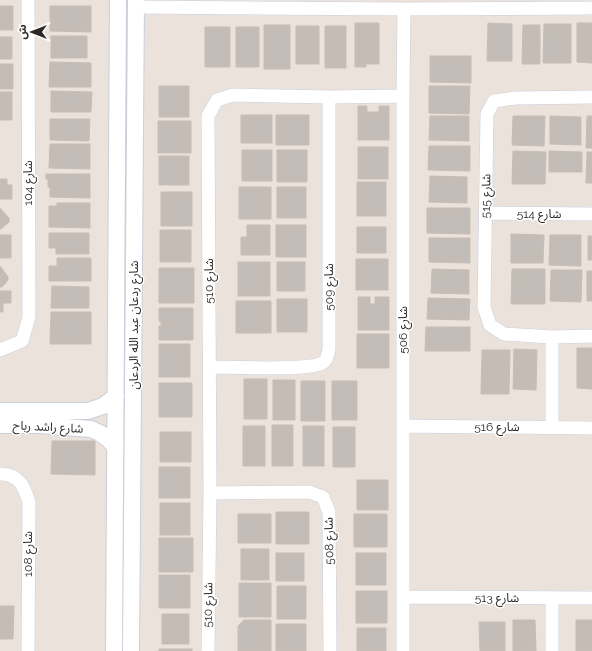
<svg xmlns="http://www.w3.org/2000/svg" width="592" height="651" font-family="Raleway,'Noto Sans Arabic',sans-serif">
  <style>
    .building { fill: #c4bdb7; stroke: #c7bdb5 }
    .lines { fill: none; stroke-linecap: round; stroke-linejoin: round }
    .minor-casing { stroke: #c9d0db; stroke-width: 14 }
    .tertiary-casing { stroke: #c9d0db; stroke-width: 18 }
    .minor { stroke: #fff; stroke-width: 13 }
    .tertiary { stroke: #fff; stroke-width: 16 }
    .labels { text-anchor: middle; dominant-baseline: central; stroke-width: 3; stroke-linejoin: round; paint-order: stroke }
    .street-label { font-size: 12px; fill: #292929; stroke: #fff }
  </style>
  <rect width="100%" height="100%" fill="#ebe2db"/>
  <path class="building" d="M0,6H13V30H0Z
    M50,6H91V32L50,31Z
    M355,23H379V64H366V67H355Z
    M488,23L512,24V61H487Z
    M577,23H592V63L577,62Z
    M544,24H571V63H543Z
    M264,25H290V69H264Z
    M523,25H540V64H522Z
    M296,26H319V64H296Z
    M325,26H346V68H325Z
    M205,27H230V67H205Z
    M236,27H259V67H236Z
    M51,36H87V58H51Z
    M0,37H12V59H0Z
    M430,56H471V83L430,82Z
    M50,62L91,63V87H49Z
    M0,64H13V89H0Z
    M159,86H189V117H159Z
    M429,86H470L469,114L429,113Z
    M51,91L92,92L91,112H51Z
    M0,92H12V120H0Z
    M358,106H367V112H379V106H389V140H358Z
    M241,115H272V143H241Z
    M276,115H309V145H276Z
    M430,116H469V141L429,140Z
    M513,116H545L544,146L512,145Z
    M550,116L581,117V145L550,144Z
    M587,116H592V148H586Z
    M50,119H90L89,141L50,140Z
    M158,121H191V153H158Z
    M50,144H90V169L49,168Z
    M429,146H470V171L428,170Z
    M358,147H388V179H358Z
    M242,150H272V181H242Z
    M277,150H307V182H277Z
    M513,151L546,152L545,184H512Z
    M549,151L582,152V172H549Z
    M587,152H592V183H586Z
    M159,156H189V185H159Z
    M46,174H90V198L50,197V187H48V179H46Z
    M430,176L467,177V203L429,202Z
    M0,179H7V185H12V199H0Z
    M357,182H386V216H357Z
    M239,187H271V219H239Z
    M277,187H306V218H277Z
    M161,192H192V226H161Z
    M57,203H90V228L49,227V206H57Z
    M0,208L9,218V222L1,229H0Z
    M427,208H470V234L427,233Z
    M247,225H270V255H241V237H247Z
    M276,225H306V257H276Z
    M357,227H386V253H357Z
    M160,230H191V262H160Z
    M49,233H89V254H56V248H49Z
    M511,234L544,235L543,263H511Z
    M0,235H11V258H0Z
    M550,235H581V266L549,265Z
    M588,236H592V260H588Z
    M429,238H470V263L429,262Z
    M57,258H91V281H49V266H57Z
    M356,259H388V290H356Z
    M238,262H270V296H238Z
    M277,262H305V291H277Z
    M0,266L8,277V280L2,287H0Z
    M159,268H194V303H159Z
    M432,269L469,270V294L431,293Z
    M512,269H545V304H511Z
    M551,270H582L581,302L550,301Z
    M587,271H592V301H587Z
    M52,286L89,287V308H51Z
    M0,291H11V303H3V312H0Z
    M358,297H370V304H375V297H389V330H358Z
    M428,298L470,299L469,320L427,319Z
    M277,299H307V332H277Z
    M236,301H271V333H236Z
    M159,308H193V340H159V326H161V321H159Z
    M51,312H91V344H50Z
    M426,327H470V351H425Z
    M357,334H389V368H357Z
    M159,344H190V377H159Z
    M577,348H592V389L577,388Z
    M514,349L537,350L536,390L513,389Z
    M482,350H510L509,394H481Z
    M244,379H267V419H244Z
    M273,380H295V420H273Z
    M301,381H325V421H301Z
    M332,381H357V420H332Z
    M159,383H192V417H159Z
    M272,425H293V466H272Z
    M243,426H265V466H243Z
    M303,426H324V466H303Z
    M333,427H355V467H333Z
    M160,432H191V462H160Z
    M52,441H95V475L51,474Z
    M159,467H190V498H159Z
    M357,480H388V510H357Z
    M160,503H190V535H160Z
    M276,512H309V544H276Z
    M238,514H271V543H238Z
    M354,514H387V547H354Z
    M159,538H193V572H159Z
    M241,549H269V580H241Z
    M276,553H304V581H276Z
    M356,553H386V585H356Z
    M159,575H190V608H159Z
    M239,583H271V617H239Z
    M277,586H306V619H277Z
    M356,591H387V623H356Z
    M0,606H14L13,639H0Z
    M162,614H189V644H162Z
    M244,620H271V651H238V626Z
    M513,620H535L536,651H513Z
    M576,620H592V651H576Z
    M479,622H505V651H480Z
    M276,624H306V651H276Z
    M357,628H386V651H357Z
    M159,649H192V651H159Z"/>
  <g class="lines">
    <g class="minor-casing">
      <path id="minor" d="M136,7L404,9L592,8
        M592,97L515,98L494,101L487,114L484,307L490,325L504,334L552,337L592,336
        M486,213L592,214
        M552,337V427
        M0,350L22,341L29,317L28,0
        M210,367C230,367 310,371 322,363C327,361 328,354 329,349V97
        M403,426L592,428
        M0,474C19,474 24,486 29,502L28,651
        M210,493L309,492L323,497L329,512L330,651
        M403,597L592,598
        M208,651L210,493L208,116L217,100L233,95L329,97L403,96
        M403,651V96L404,9
        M552,651V598"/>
    </g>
    <g class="tertiary-casing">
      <path id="tertiary" d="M0,411H88L103,406L116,396
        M0,425H40L91,429L100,433L108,439L115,446
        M114,651L118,0
        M131,651L136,0"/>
    </g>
    <use href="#minor" class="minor"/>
    <use href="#tertiary" class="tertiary"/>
  </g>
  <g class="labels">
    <g class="street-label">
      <text transform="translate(28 183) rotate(-90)">شارع 104</text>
      <text transform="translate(486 196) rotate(-89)">شارع 515</text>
      <text x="539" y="214">شارع 514</text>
      <text transform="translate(209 281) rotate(-90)">شارع 510</text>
      <text transform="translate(329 287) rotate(-90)">شارع 509</text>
      <text transform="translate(134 325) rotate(-90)">شارع ردعان عبد الله الردعان</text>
      <text transform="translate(403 330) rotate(-90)">شارع 506</text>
      <text transform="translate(48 427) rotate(3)">شارع راشد رباح</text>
      <text x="497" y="427">شارع 516</text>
      <text transform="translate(329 541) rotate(-91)">شارع 508</text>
      <text transform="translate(28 554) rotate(-90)">شارع 108</text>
      <text x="497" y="598">شارع 513</text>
      <text transform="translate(208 605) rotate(-89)">شارع 510</text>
    </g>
  </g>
  <g transform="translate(32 32) rotate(270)" stroke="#ffffff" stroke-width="3" paint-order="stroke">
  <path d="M0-3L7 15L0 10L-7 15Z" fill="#292929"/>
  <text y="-6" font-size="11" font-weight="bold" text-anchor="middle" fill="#292929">ش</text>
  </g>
</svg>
